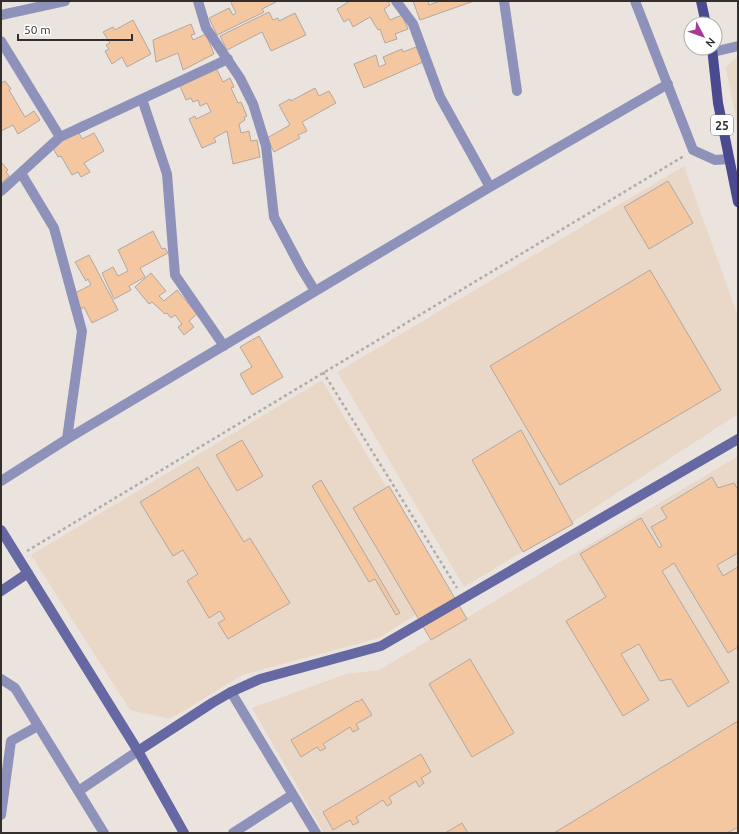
<svg xmlns="http://www.w3.org/2000/svg" width="739" height="834" font-family="Ubuntu,sans-serif">
  <style>
    .industrial { fill: #e9d8c7 }
    .building { fill: #f5c7a1; stroke: #afa8a2 }
    .lines { fill: none; stroke-linecap: round; stroke-linejoin: round }
    .path { stroke: #b1aba7; stroke-width: 2.5; stroke-dasharray: 3 3; stroke-linecap: butt }
    .street { stroke: #8e92ba; stroke-width: 10 }
    .secondary { stroke: #6568a2; stroke-width: 10 }
    .primary { stroke: #494a90; stroke-width: 10 }
    .labels { text-anchor: middle; dominant-baseline: central; stroke-width: 3; stroke-linejoin: round; paint-order: stroke }
    .shield { fill: #fff; stroke: #706d6c; stroke-width: 1 }
    .shield-label { font-size: 12px; font-weight: bold; fill: #322f2d }
  </style>
  <rect width="100%" height="100%" fill="#ebe4de"/>
  <path class="industrial" d="M738,56V130L726,67Z
    M684,166L738,316V414L579,518L464,587L337,372Z
    M322,380L450,593L379,638L242,675L170,719L130,710L31,555Z
    M738,456V833H324L252,708L346,674L379,670Z"/>
  <path class="building" d="M232,1H276V2L262,9L264,12L217,35L209,18L229,8L233,15L236,13L231,3Z
    M350,1H388L390,5L384,9L390,20L402,15L408,29L395,34L397,39L385,43L380,29L378,30L370,17L353,27L349,19L344,22L337,9Z
    M413,1H428L429,5L440,1H474L420,20Z
    M269,12L273,20L278,18L279,21L295,13L306,35L271,51L262,32L227,50L220,36Z
    M133,20L151,54L127,67L122,57L112,64L105,51L109,49L106,45L110,43L103,32L113,27L115,30Z
    M191,24L195,34L191,35L193,40L206,34L214,54L183,70L178,53L156,62L153,40Z
    M416,47L423,62L364,88L354,64L376,55L379,67L386,64L383,57L402,49L403,52Z
    M215,66L223,82L230,78L234,87L231,88L238,103L241,102L247,116L244,117L245,120L239,124L241,133L249,131L251,141L257,140L260,157L233,164L227,131L214,138L216,142L202,148L189,119L195,116L196,119L211,112L207,103L200,106L198,100L193,102L191,98L186,100L180,86Z
    M5,81L11,89L9,90L25,117L34,111L40,120L18,134L13,125L1,131V83Z
    M315,88L319,96L329,91L336,103L302,122L307,131L298,135L300,138L274,152L267,138L290,125L279,105L290,99L291,101Z
    M83,121L88,129L79,133L82,139L94,133L104,151L84,163L90,172L81,177L78,172L72,175L61,156L58,157L53,148L66,131Z
    M1,162L8,170L6,172L9,176L1,184Z
    M668,181L693,223L649,249L624,207Z
    M153,231L162,249L165,248L168,253L140,268L145,277L129,286L131,290L114,299L102,273L113,267L118,276L128,271L118,250Z
    M89,255L118,310L92,323L84,307L81,309L73,294L91,285L88,279L86,281L75,262Z
    M650,270L721,390L560,485L490,366Z
    M151,273L166,291L159,296L164,301L177,290L197,314L189,321L194,327L184,335L178,327L182,324L175,315L171,318L167,313L165,314L152,302L149,304L135,287Z
    M259,336L283,377L252,395L240,374L252,367L240,347Z
    M521,430L573,524L523,552L472,460Z
    M242,440L263,476L237,491L216,455Z
    M198,467L244,542L250,538L290,603L228,639L218,623L225,619L220,611L209,618L187,581L198,574L183,550L173,556L140,502Z
    M712,477L718,488L734,483L738,490V553L717,565L723,576L738,567V647L728,653L674,563L662,571L729,682L688,707L671,679L660,681L639,644L621,654L649,700L623,716L566,621L606,597L580,554L641,518L659,548L662,546L651,527L667,518L661,508Z
    M321,480L400,613L396,615L375,579L369,582L312,486Z
    M389,486L467,619L431,640L353,508Z
    M470,659L514,733L472,757L429,684Z
    M362,699L372,715L356,724L359,729L353,732L350,727L323,744L326,748L320,751L317,747L301,757L291,740L357,701L358,702Z
    M738,721V827L727,833H554Z
    M421,754L431,772L421,778L424,783L419,787L416,781L389,797L392,803L387,806L383,800L356,817L359,822L353,825L350,820L333,830L323,812Z
    M462,823L468,833H445Z"/>
  <g class="lines">
    <path class="path" d="M323,372L457,588
      M27,551L684,156"/>
    <path class="street" d="M198,1L206,28L240,78L253,104L266,146L274,217L301,268L315,291
      M396,1L413,24L440,97L490,187
      M504,1L517,91
      M635,1L693,150L715,160L729,159
      M1,15L65,1
      M1,41L60,137
      M713,52L738,46
      M142,99L167,174L175,275L224,346
      M21,173L54,228L82,331L67,439
      M1,191L60,137L228,59
      M1,481L67,439L490,187L668,84
      M1,679L15,688L104,833
      M231,692L316,833
      M80,790L138,751
      M1,815L11,741L38,726
      M233,833L292,795"/>
    <path class="secondary" d="M1,530L138,751L184,833
      M1,591L28,573
      M138,751L212,703L231,692L260,679L381,646L738,439"/>
    <path class="primary" d="M701,1L706,24
      M712,48L718,103L738,202"/>
  </g>
  <g class="labels">
    <rect class="shield" x="711" y="115" width="22" height="20" rx="3"/>
    <g class="shield-label">
      <text x="722" y="125">25</text>
    </g>
  </g>
  <rect width="739" height="834" fill="none" stroke="#322f2d" stroke-width="4"/>
  <g transform="translate(703 36) rotate(131)"><circle r="19" fill="#ffffff" stroke="#adacab"/>
  <path d="M0-3L7 15L0 10L-7 15Z" fill="#a93895"/>
  <text y="-6" font-size="11" font-weight="bold" text-anchor="middle" fill="#322f2d">N</text>
  </g>
  <path d="M18 34v6h114v-6" fill="none" stroke="#322f2d" stroke-width="2"/>
  <text x="24" y="34" font-size="12" fill="#322f2d" stroke="#ffffff" stroke-width="3" paint-order="stroke">50 m</text>
</svg>
